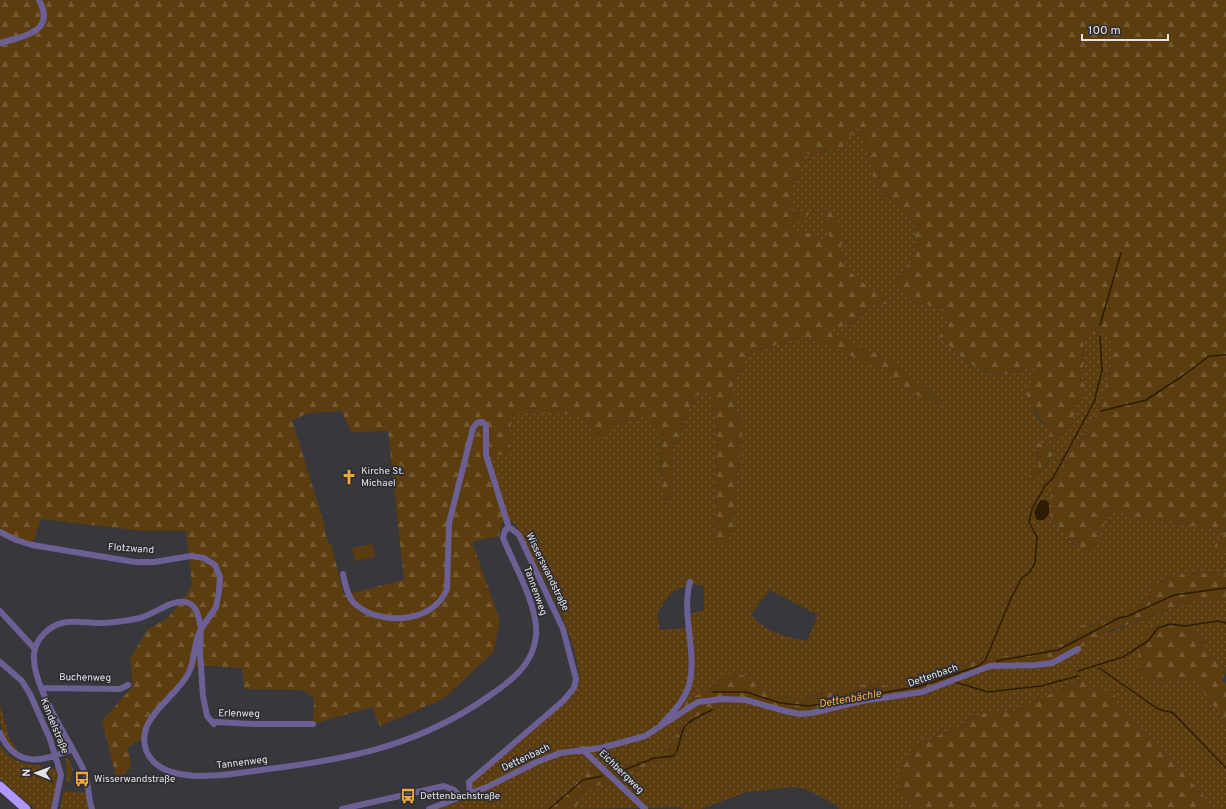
<svg xmlns="http://www.w3.org/2000/svg" width="1226" height="809" font-family="Overpass,sans-serif">
  <style>
    .grass { fill: url(#grass-dots); fill-rule: evenodd }
    .forest { fill: url(#forest-firs); fill-rule: evenodd }
    .park { fill: url(#park-crowns) }
    .garden { fill: #5c3d0f }
    .water { fill: #2f1d03 }
    .lines { fill: none; stroke-linecap: round; stroke-linejoin: round }
    .stream { stroke: #2f1d03; stroke-width: 1.5 }
    .minor { stroke: #6b5f94; stroke-width: 6 }
    .highway { stroke: #b097fe; stroke-width: 9 }
    .labels { text-anchor: middle; dominant-baseline: central; stroke-width: 3.5; stroke-linejoin: round; paint-order: stroke }
    .poi-label { font-size: 10px; fill: #e3e2e6; stroke: #2e2d32; text-anchor: start }
    .street-label { font-size: 10px; fill: #e3e2e6; stroke: #2e2d32 }
    .water-label { font-size: 11px; font-style: italic; fill: #fbae3c; stroke: #2e2d32 }
  </style>
  <defs>
    <pattern id="grass-dots" width="8" height="8" patternUnits="userSpaceOnUse"><rect width="8" height="8" fill="#5c3d0f"/><path d="M2 2h.1M6 6h.1" fill="none" stroke="#735932" stroke-width="1.8" stroke-linecap="round"/></pattern>
    <pattern id="forest-firs" width="22" height="20" patternUnits="userSpaceOnUse"><rect width="22" height="20" fill="#5c3d0f"/><path d="M5 1l3.5 6h-7zM16 11l3.5 6h-7z" fill="#735932"/></pattern>
    <pattern id="park-crowns" width="20" height="18" patternUnits="userSpaceOnUse"><rect width="20" height="18" fill="#5c3d0f"/><path d="M2 6a3 3 0 1 1 6 0M12 15a3 3 0 1 1 6 0" fill="none" stroke="#735932"/></pattern>
  </defs>
  <rect width="100%" height="100%" fill="#38373c"/>
  <path class="grass" d="M858,125L869,153L873,178L883,196L901,204L917,229L914,237L917,251L902,275L896,280C899,288 906,292 907,300L944,309L948,323L939,337C959,354 979,379 1008,374C1018,372 1027,369 1036,366L1033,410L1039,420L1052,431L1045,440L1054,443L1073,422L1075,405L1085,388L1081,376L1084,362L1083,342L1098,330L1109,338L1113,351L1110,368L1099,408L1095,417L1053,479L1051,522L1067,533L1074,546L1093,550L1111,509L1130,517L1226,531L1216,543L1214,549L1226,552V571L1173,575L1152,587C1147,602 1147,607 1129,608L1128,616L1119,618L1102,616L1105,623L1078,626L1081,634L1045,652L1032,655L994,656L963,665L922,683L904,687L888,686L873,683L843,688L832,694H814L806,700C794,696 778,700 767,693C759,689 755,680 746,676C742,675 737,674 734,674C726,676 722,681 715,685C700,696 685,698 672,713L683,722L665,757C646,756 643,763 627,766C620,768 612,767 604,769L597,763L557,800L543,809H437L473,797L472,783L571,697C575,692 579,688 579,681C580,636 536,566 516,525L510,520H506L486,455H509C513,439 504,423 520,412L582,414L594,435L612,424L637,420L645,415L654,419L662,437L659,446L664,502L672,499L673,450L693,400L700,391L708,388L716,420L717,448L714,541L732,530L743,425L735,409L732,387L741,368L750,356L762,349L799,338H810C835,349 862,358 886,371C906,382 916,400 941,405C910,370 871,351 829,331L853,322L869,306L894,303C880,295 861,286 850,273C836,255 844,215 823,207L825,226L830,236L827,242L815,233L792,232L787,228V222L800,212L795,214L789,205L792,187L801,173L799,168L807,153L813,156C820,152 825,151 832,149C844,145 851,135 858,125ZM1041,443L1056,451L1050,459L1043,473L1035,470L1039,465L1037,454ZM690,583L704,586V610L687,615L688,628L660,630L657,613L671,593ZM770,590L818,615L807,641C785,636 766,634 751,614Z
    M1226,600V670L1208,653L1199,632L1172,625L1164,627L1144,677L1164,683L1193,678L1226,723V809H1214L1166,751L1117,705L1080,680L1017,710L989,712L974,716L955,729L914,746L905,800L922,809H839L838,806L806,789L794,787L747,792L701,809H682V807L573,809L577,806L581,793L599,785L607,786L618,782L651,763L668,761L679,752L687,723L694,722L721,705L735,699L799,714L1004,665L1097,637L1184,604L1196,601Z
    M0,704L9,737L17,749L16,751C0,736 0,725 0,704Z
    M0,746C17,769 33,762 57,769L58,776L51,809H35L0,779Z
    M64,791L87,793L92,809H60Z"/>
  <path class="forest" d="M0,0H1226V552L1213,550L1216,543L1226,531L1130,517L1111,509L1093,550C1075,552 1076,545 1067,534C1064,529 1056,525 1051,522V496L1053,479L1095,417L1099,408L1110,368L1113,351L1109,339L1098,330L1083,342L1084,362L1081,376L1085,388V398L1075,405L1073,422L1054,443L1045,441L1052,431C1039,419 1032,409 1026,393L1036,366C1027,369 1017,372 1008,374C979,378 959,354 939,337L947,323L944,309L907,300C906,292 899,288 896,280L902,275L917,251L914,237L917,229L901,204L883,196L873,178L869,153L858,125L842,148L836,152L831,149L821,151L813,156L807,153L799,168L801,173L792,187L789,205L795,214L807,209L810,211C804,222 799,222 787,222V228L792,232L815,233L827,242L830,236L825,226L823,206L829,209L838,222L844,261L851,273L872,290L881,291L894,303L869,306L853,322L830,331L884,357L912,377L942,406L929,402L907,389L888,372L810,338H799L762,349L750,356L741,368L732,387L735,409L743,425L732,530L726,545L714,542L717,448L716,420L708,388L700,391L693,400L673,450L672,499L663,502L661,459L658,454L662,437L652,428L653,419L645,415L637,420L612,424L603,441L594,435L582,414L520,412C504,423 513,439 509,455H486L506,520L502,522L499,536L472,542L500,621L493,653L443,699L380,726L372,707L313,724L314,698L303,690L244,689L242,668L200,665L190,670L150,719L145,737L128,747L131,767L117,781L102,721L133,686L130,658L148,629L167,619L187,594L192,583L186,531H143L41,519L32,545L0,532ZM342,411L351,432L388,431L404,580L344,595L331,544H329L324,530L326,529L292,420L309,413Z
    M1041,443L1056,451L1049,459L1043,473L1029,485L1028,477L1039,465L1036,444Z
    M1226,571V600L1196,601L1184,604L1112,630L1052,663L990,666L940,686L799,714L735,699L721,705L694,722L687,723L679,752L674,758L668,761L651,763L618,782L607,786L599,785L581,793L577,806L573,809H543L557,800L597,763L605,769C612,767 620,768 627,766C643,763 645,756 665,757L683,722L672,713C686,697 700,696 715,685C722,681 726,676 734,674C737,674 742,675 746,676C755,680 759,688 767,693C778,700 794,696 806,700C814,695 823,690 832,693L843,688L859,685L873,683L888,686L904,687L922,683L963,665L994,656L1032,655L1045,652L1081,634L1078,626L1105,623L1102,616L1119,618L1128,616L1129,608C1147,606 1147,603 1152,587L1173,575Z
    M1184,624L1199,632L1208,653L1226,670L1222,681L1226,683V723L1193,678L1164,683L1144,677C1132,659 1140,642 1151,625L1164,627Z
    M1080,680L1115,695L1117,705L1166,751L1214,809H922L905,800L900,793L898,781L899,770L914,746L955,729L974,716L989,712L1017,710Z"/>
  <path class="park" d="M68,758L73,769L70,783L67,782L66,759Z"/>
  <path class="garden" d="M372,544L375,557L355,561L352,548Z"/>
  <path class="water" d="M1041,500H1046L1049,503V514L1044,520H1037L1034,513L1037,505Z"/>
  <g class="lines">
    <path class="stream" d="M1100,325L1121,253
      M1101,411L1146,400L1184,375L1209,356L1226,355
      M996,661L1058,650L1119,618L1128,616L1174,595L1226,588
      M1099,668L1158,709L1173,713L1226,768
      M1078,671L1123,657L1148,641L1158,628L1170,624L1185,626L1218,621L1226,623
      M955,682L988,692L1041,686L1078,676
      M712,692H746L780,703L809,706L921,686L978,666L985,661L1012,596L1022,578L1029,573L1035,563L1037,537L1029,522L1032,509L1045,486L1053,478L1094,402L1102,371L1100,336
      M617,773L654,758L674,756C681,747 679,735 685,726C691,719 704,714 712,710
      M549,809L583,780L602,776"/>
    <path class="minor" d="M0,43C22,37 57,32 39,0
      M0,532L16,540L32,545L135,562H154L191,556L204,558L215,565L220,577L219,591L216,607L201,629L200,652L203,696L207,716L214,724L216,722L253,724H313
      M343,574C345,583 347,596 354,603C379,627 434,623 447,589L449,523L473,428L477,423L482,422L486,425V455L509,528
      M0,611L35,649
      M0,662L22,681L30,694L50,739L61,775L54,809
      M41,688L120,689L128,685
      M661,725C670,715 680,706 686,693C701,661 680,617 690,582
      M0,733C16,769 43,762 72,749
      M582,749L645,809
      M470,794L469,782L563,701L574,688L576,679L563,629L519,535L512,529L509,528
      M92,809C87,796 90,783 84,771C72,743 26,679 35,649C38,637 50,626 62,623C74,620 86,623 98,623C113,623 126,621 140,618C155,614 170,600 185,602C198,604 199,619 201,629C193,642 196,658 189,672C177,698 135,717 146,750C161,790 237,773 268,769C351,759 420,745 489,696C511,681 533,665 536,636C539,607 514,565 503,538L505,530L509,528
      M342,809L444,786L454,790L461,797
      M429,809L487,787L537,762L560,753L601,748L645,736L698,702L723,699L746,700L785,711L799,714L812,713L862,701L922,692L990,666L1036,665L1052,663L1078,649"/>
    <path class="highway" d="M0,786L26,809"/>
  </g>
  <defs>
    <g id="church-bare" transform="scale(1.2)"><path d="M-1.2-6h2.4v3.5h3.3v2.4h-3.3V6h-2.4V-.1h-3.3v-2.4h3.3Z" fill="#efa73d" stroke="#2e2d32" stroke-width="2.5" paint-order="stroke"/></g>
    <g id="bus-bare" transform="scale(1.2)"><path d="M-5-6H5V4H4V6H2V4H-2V6H-4V4H-5ZM-3.5-4V0h7V-4ZM-3.5 1.2v1.5H-2V1.2ZM2 1.2v1.5H3.5V1.2Z" fill="#efa73d" stroke="#2e2d32" stroke-width="2.5" paint-order="stroke"/></g>
  </defs>
  <g fill-rule="evenodd">
    <use href="#church-bare" x="349" y="477"/>
    <use href="#bus-bare" x="82" y="779"/>
    <use href="#bus-bare" x="408" y="796"/>
  </g>
  <g class="labels">
    <g class="poi-label">
      <text x="361" y="471">Kirche St.<tspan x="361" dy="12">Michael</tspan></text>
      <text x="94" y="779">Wisserwandstraße</text>
      <text x="420" y="796">Dettenbachstraße</text>
    </g>
    <g class="street-label">
      <text transform="translate(131 549) rotate(4)">Flotzwand</text>
      <text transform="translate(547 572) rotate(64)">Wisserswandstraße</text>
      <text transform="translate(535 591) rotate(70)">Tannenweg</text>
      <text transform="translate(933 676) rotate(-19)">Dettenbach</text>
      <text transform="translate(85 678) rotate(1)">Buchenweg</text>
      <text transform="translate(239 714) rotate(1)">Erlenweg</text>
      <text transform="translate(54 726) rotate(68)">Kandelstraße</text>
      <text transform="translate(526 758) rotate(-25)">Dettenbach</text>
      <text transform="translate(242 763) rotate(-7)">Tannenweg</text>
      <text transform="translate(621 772) rotate(44)">Eichbergweg</text>
    </g>
    <g class="water-label">
      <text transform="translate(850 699) rotate(-10)">Dettenbächle</text>
    </g>
  </g>
  <g transform="translate(36 773) rotate(271)" stroke="#2e2d32" stroke-width="3" paint-order="stroke">
  <path d="M0-3L7 15L0 10L-7 15Z" fill="#e3e2e6"/>
  <text y="-6" font-size="11" font-weight="bold" text-anchor="middle" fill="#e3e2e6">N</text>
  </g>
  <path d="M1082 34v6h86v-6" fill="none" stroke="#e3e2e6" stroke-width="2"/>
  <text x="1088" y="34" font-size="12" fill="#e3e2e6" stroke="#2e2d32" stroke-width="3" paint-order="stroke">100 m</text>
</svg>
